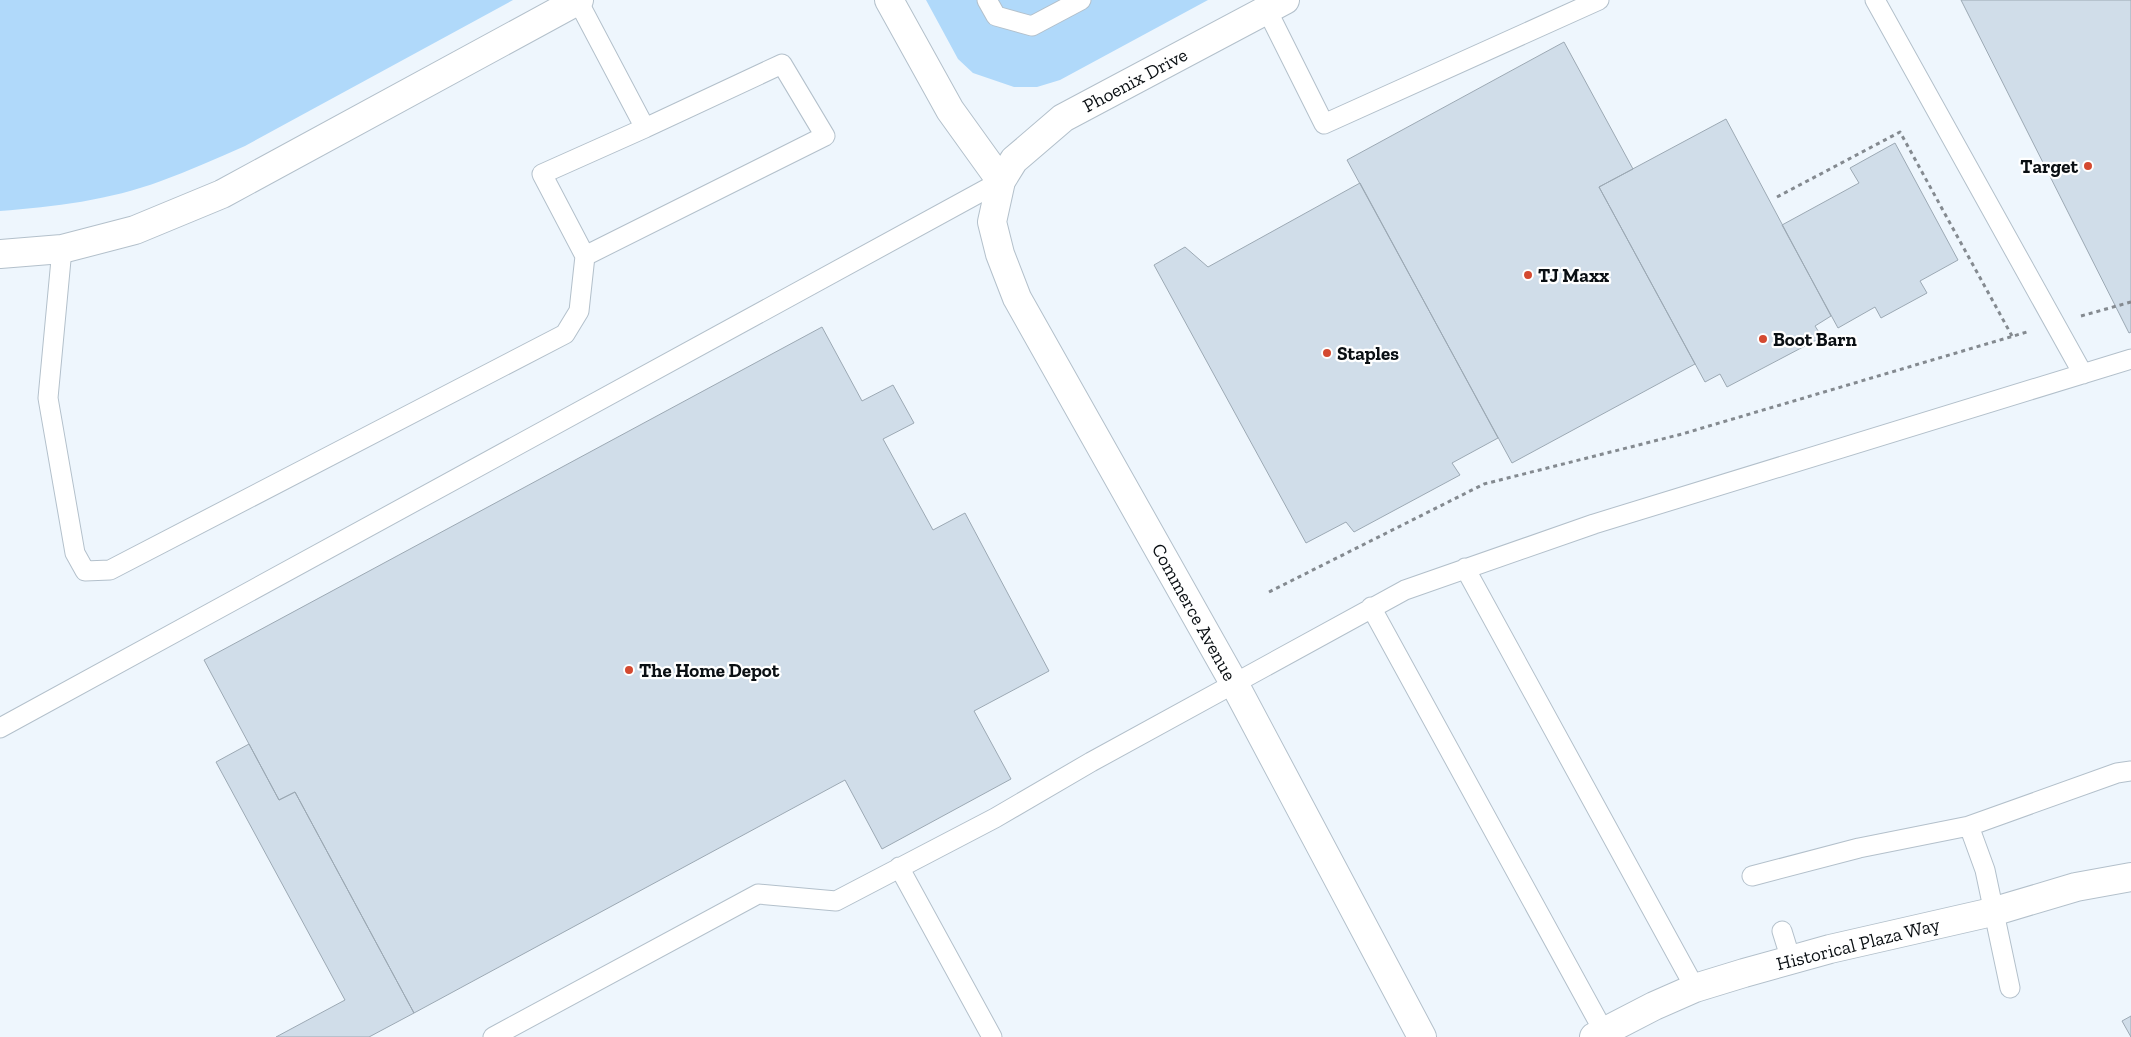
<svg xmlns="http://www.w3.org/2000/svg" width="2131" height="1037" font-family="'Zilla Slab',serif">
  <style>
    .green { fill: #b0d9fa }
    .building { fill: #d0dde9; stroke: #9ca9b4 }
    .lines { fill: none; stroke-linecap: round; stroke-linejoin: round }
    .lane-casing { stroke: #b3c0cb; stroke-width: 21 }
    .street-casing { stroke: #b3c0cb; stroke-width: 30 }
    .secondary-casing { stroke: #b3c0cb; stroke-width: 30 }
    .path { stroke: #848a90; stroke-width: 3; stroke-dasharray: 4 4; stroke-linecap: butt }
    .lane { stroke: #fff; stroke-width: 19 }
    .street { stroke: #fff; stroke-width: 28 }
    .secondary { stroke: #fff; stroke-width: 28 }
    .poi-dot { fill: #d44930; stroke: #fff; stroke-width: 2 }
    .labels { text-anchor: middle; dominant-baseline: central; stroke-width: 4.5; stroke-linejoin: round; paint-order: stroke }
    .street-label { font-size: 19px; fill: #0a0f13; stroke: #fff }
    .poi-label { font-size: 19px; font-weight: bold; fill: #0a0f13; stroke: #fff; text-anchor: start }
  </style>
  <rect width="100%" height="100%" fill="#eef6fd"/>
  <path class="green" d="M0,0H513L245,146C217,158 189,171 161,181C110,200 54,207 0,211Z
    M926,0H1208L1060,80L1037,87H1014L973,73L958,59Z"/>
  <path class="building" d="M1961,0H2131V332L2129,333Z
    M1564,42L1633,169L1599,187L1695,364L1512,463L1347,160Z
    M1726,119L1831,316L1815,326L1822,337L1727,387L1720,374L1705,382L1599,187Z
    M1895,143L1958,260L1920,281L1927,293L1881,318L1875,307L1838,328L1782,225L1859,183L1850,168Z
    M1360,183L1498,438L1452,463L1460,475L1354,532L1346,522L1306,543L1154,265L1185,247L1208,267Z
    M822,327L862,401L893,385L914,423L883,439L933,530L965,513L1049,671L974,711L1011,779L882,849L845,780L414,1013L295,792L279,800L204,660Z
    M249,744L279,800L295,792L414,1013L369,1037H276L345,1000L216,762Z
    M2131,1016V1037L2122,1021Z"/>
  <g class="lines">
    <g class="lane-casing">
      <path id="lane" d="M987,0L996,16L1032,26L1081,0
        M1875,0L2083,374
        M578,1L645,128L782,64L825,136L585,256
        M1267,10L1324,124L1599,0
        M62,249L48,398L75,553L85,571L110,570L565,334L579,311L585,256L542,174L645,128
        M1465,568L1695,988
        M1371,607L1604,1032
        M0,728L1001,181
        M899,867L992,1037
        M1752,876L1859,848L1969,826
        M1782,931L1791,960
        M2010,988L1985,870L1969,826L2117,773L2131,771
        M493,1037L758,894L836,901L995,818L1091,762L1405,590L1594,524L2131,359"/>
    </g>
    <g class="street-casing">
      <path id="street" d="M889,0L950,110L1001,181
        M0,254L62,249L135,230L222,194L579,0
        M1594,1037L1654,1006L1695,988L1744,973L1830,949L1992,912L2076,887L2131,877"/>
    </g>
    <g class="secondary-casing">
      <path id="secondary" d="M1285,0L1063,118L1014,160L1001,181L992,222L1000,254L1017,298L1235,685L1422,1037"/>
    </g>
    <path class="path" d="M1777,197L1900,132L2012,336
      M2081,316L2131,302
      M1269,592L1484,484L1682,434L2027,332"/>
    <use href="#lane" class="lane"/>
    <use href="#street" class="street"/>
    <use href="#secondary" class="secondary"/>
  </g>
  <g class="poi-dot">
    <circle cx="2088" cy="166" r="5"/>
    <circle cx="1528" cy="275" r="5"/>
    <circle cx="1763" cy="339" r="5"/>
    <circle cx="1327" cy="353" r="5"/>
    <circle cx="629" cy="670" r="5"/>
  </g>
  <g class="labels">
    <g class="street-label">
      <text transform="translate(1135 80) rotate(-28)">Phoenix Drive</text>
      <text transform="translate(1194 612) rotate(61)">Commerce Avenue</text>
      <text transform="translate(1858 944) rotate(-14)">Historical Plaza Way</text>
    </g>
    <g class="poi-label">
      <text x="2078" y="166" text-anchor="end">Target</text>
      <text x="1538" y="275">TJ Maxx</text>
      <text x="1773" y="339">Boot Barn</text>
      <text x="1337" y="353">Staples</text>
      <text x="639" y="670">The Home Depot</text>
    </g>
  </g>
</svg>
